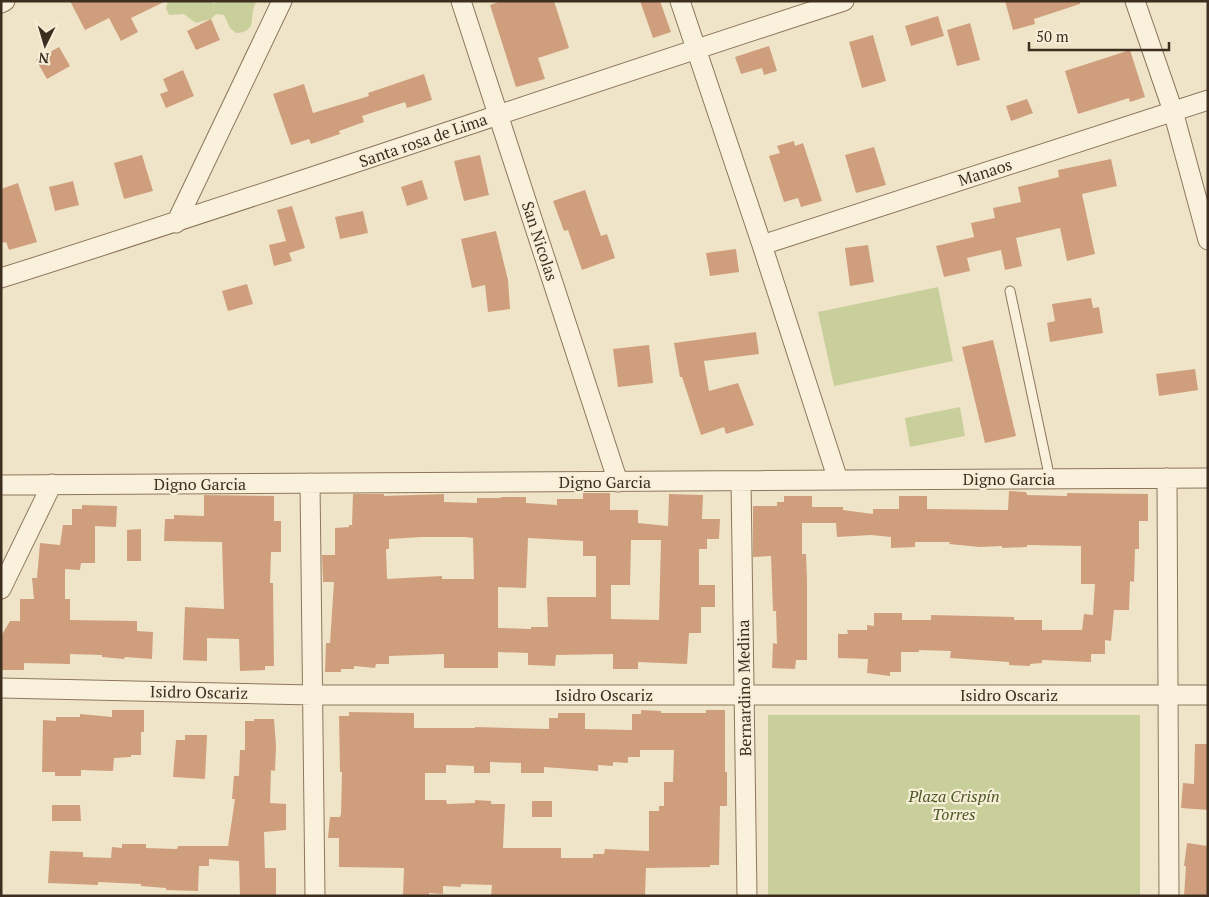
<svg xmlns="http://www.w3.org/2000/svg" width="1209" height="897" font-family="'PT Serif',serif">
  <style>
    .green { fill: #c9cf9b }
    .building { fill: #cf9f7d; fill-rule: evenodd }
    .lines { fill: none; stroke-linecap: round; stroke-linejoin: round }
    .lane-casing { stroke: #8d765c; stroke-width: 11 }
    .street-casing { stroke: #8d765c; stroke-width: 21 }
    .lane { stroke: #faf1dc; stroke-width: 9 }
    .street { stroke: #faf1dc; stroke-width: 19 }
    .labels { text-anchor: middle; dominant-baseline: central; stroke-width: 4.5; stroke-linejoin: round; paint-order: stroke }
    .street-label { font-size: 16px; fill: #3d2e20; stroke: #f7eed8 }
    .park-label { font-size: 16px; font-style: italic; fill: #4d5a26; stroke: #f7eed8 }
  </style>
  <rect width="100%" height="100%" fill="#f0e4c8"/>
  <path class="green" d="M168,1H210L214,4L216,1H257C247,14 260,32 236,33L230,28L224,15L216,14L211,19L196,23L184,14L169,15L166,8Z
    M938,287L953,361L834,386L818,312Z
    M960,407L965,436L910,447L905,418Z
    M768,715H1140V896H768Z"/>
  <path class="building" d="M70,1H166L131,18L138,32L121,41L109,18L85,30Z
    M501,1H554L569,48L538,58L545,79L516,87L490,5Z
    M640,1H660L671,32L653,38Z
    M1005,1H1080V4L1034,19L1035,24L1013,30Z
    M938,16L944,36L911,46L905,26Z
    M211,19L220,40L196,50L187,31Z
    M970,23L980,60L957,66L947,30Z
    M873,35L886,81L862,88L849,42Z
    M769,46L777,71L764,75L762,68L741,74L735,57Z
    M59,47L70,66L47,79L36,60Z
    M1130,50L1145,97L1130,102L1129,98L1078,114L1065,71Z
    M183,70L194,96L166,108L160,94L168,91L163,79Z
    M424,74L432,100L407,108L405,102L362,116L364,122L339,131L340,134L311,144L309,139L291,145L273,94L304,84L313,113L369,96L368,93Z
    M1027,99L1033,113L1011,121L1006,106Z
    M794,141L795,146L803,143L822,201L801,207L798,198L784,202L769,156L780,153L777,146Z
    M874,147L886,185L856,193L845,155Z
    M142,155L153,191L124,199L114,163Z
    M480,155L489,195L464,201L454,161Z
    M1111,159L1117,186L1082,194L1095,254L1067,261L1060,228L1016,238L1022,266L1005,270L1001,250L967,258L970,271L944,277L936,246L974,237L971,223L995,218L993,208L1021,202L1018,187L1059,177L1058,170Z
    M422,180L428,199L407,206L401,187Z
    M73,181L79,205L55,211L49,187Z
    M18,183L37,242L9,250L6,242L1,243V189Z
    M585,190L601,236L607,234L615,258L582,270L568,230L564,231L553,201Z
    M292,206L305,248L289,253L292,261L274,266L269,245L286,241L277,210Z
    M363,211L368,233L340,239L335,217Z
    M496,231L508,280L510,309L488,312L485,285L472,288L461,239Z
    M868,245L874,282L850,286L845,248Z
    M736,249L739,272L710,276L706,253Z
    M247,284L253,304L228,311L222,291Z
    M1091,298L1093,308L1099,307L1103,333L1050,342L1047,323L1055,321L1052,304Z
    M756,332L759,354L704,361L709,391L738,383L754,425L726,434L724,427L701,435L682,377H680L674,343Z
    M993,340L1016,436L985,443L962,347Z
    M649,345L653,383L618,387L613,349Z
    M1195,369L1198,390L1159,396L1156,374Z
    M1009,491L1026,492L1027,495L1067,496V493L1148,494V521H1139V549H1135L1134,582L1130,581L1129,610H1114L1111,641L1105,640V654H1091V662L1042,660V663L1030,664V666L1009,665V662L950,658L951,651L919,650V652H901V672H890V676L867,673L868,659L838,658V634H848L847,630H867V625L874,626V613H902V620H931V615L1014,617V620H1042V630H1082L1084,614L1093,615L1095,584H1081V546L1027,545V547L1002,548V546L980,547L949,544L950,542H915V547L891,548V537L871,535L837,537L836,523H802V554H806L807,580V660H796L795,669L772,668L773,643L777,644L776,611H773L771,556L753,557V506H777V502H784V496H812V507H843V510L873,514V509H899V496H927V509L1008,510Z
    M583,493H610V510H638V523L668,526L669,494L703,495L702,519H720L719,539H707V549H699V585H715V607H701V633H689L687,664L638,662V669H613V654L556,655L555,666L528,665V653L498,652V668H444V654L389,656V664H376L375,668L354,666V669H341V672H325L326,643H330L334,582H323L322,555H335V528L349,527V525H352L353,494H384V496L444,494V502L477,503V498H501V497H526V503L557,505V499H583ZM423,537H465L473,538L474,579H442V576L387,579L386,549H389V539ZM528,538L583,541V556H596V597H547L548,627H531V629L498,628V587L526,588ZM631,540H661L659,620L611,619V585H630Z
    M204,495L274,496V521H281V552H271L270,583H273L274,666H265V670L240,671L239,639L207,638V661L183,660L185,607L224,609L222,542L164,541L165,519H174V515L204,516Z
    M82,505L117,506L116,527L95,526V563H81L80,570L65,569V599H70V620L137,621V631L153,632L152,659L125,657L124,659L102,657V655L70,654V664L24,663V670H1V636L10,621H20V599H34L32,578H37L40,543L60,545L63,525H72V509H82Z
    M141,529V561H127V530Z
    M112,710H144V732H141V755H131V757L114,758L113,771L81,770V776H55V772H42L43,720L56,721V717H80V714L112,717Z
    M641,710L661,711V713H706V710H725V772H727V806H720L719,865H710V867L646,868L645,896H491L492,885L461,884V887L443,886V894L429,893V895H403L404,868L339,867V838H328L330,817H340L341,814L342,772H340L339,716H349V712L414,713V728H475V727L549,729V718H558V713H585V729L632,730V714H641ZM640,750H674L673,782H664V806H659V811H649V851L605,849L604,854H593V858H561V848H503L505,804H491V801L475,800V803L447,804L446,800H425V773H446V765L474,766V773H490V762L521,763V773H544V767L598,771V765L613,766V762L628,763V757H640Z
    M254,719H274L276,746L275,771L271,770L270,803L286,804V830L264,832L265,868H276V896H240L239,861L209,859V866H199L198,891L166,890V888L141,886V884L98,882V885L48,883L50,851L83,852V857L111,858L112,847L122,848V844H146V848L177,849L178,846H228L235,799H232L234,776H239L240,750H245V721H254Z
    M185,735H207L205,779L173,777L176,740H185Z
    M1195,744H1208V810L1181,808L1183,783L1194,784Z
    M532,801H552V817H532Z
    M52,805H80L81,821H52Z
    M1187,843L1208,846V896H1184L1186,866H1184Z"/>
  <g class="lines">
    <g class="lane-casing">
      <path id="lane" d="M1010,291L1050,479"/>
    </g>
    <g class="street-casing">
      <path id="street" d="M461,1L618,482
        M680,1L762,245L838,480
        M1135,1L1173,111L1208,240
        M1,3L5,1
        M176,223L282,1
        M762,245L1208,100
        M1,278C283,189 562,92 844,1
        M1167,478L1169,896
        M741,481L747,896
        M310,483L315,896
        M1,485L1208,478
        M1,589L52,484
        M1,688L313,695H1208"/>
    </g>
    <use href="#lane" class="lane"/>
    <use href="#street" class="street"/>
  </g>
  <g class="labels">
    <g class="street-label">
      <text transform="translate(423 140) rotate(-19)">Santa rosa de Lima</text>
      <text transform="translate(985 172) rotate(-18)">Manaos</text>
      <text transform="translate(540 241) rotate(72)">San Nicolas</text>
      <text x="1009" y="479">Digno Garcia</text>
      <text x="605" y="482">Digno Garcia</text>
      <text x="200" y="484">Digno Garcia</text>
      <text transform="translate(744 688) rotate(-91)">Bernardino Medina</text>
      <text transform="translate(199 692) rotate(1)">Isidro Oscariz</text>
      <text x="604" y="695">Isidro Oscariz</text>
      <text x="1009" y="695">Isidro Oscariz</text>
    </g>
    <g class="park-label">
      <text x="954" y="796">Plaza Crispín<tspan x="954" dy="18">Torres</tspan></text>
    </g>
  </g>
  <rect width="1209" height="897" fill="none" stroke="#3d2e20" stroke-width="5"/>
  <g transform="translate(45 45) rotate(185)" stroke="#f7eed8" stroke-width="4" paint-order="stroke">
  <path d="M0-4L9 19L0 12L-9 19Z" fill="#3d2e20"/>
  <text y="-8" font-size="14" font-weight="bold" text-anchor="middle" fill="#3d2e20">N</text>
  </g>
  <path d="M1029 42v8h140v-8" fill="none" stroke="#3d2e20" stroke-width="2.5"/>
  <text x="1036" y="42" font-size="15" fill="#3d2e20" stroke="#f7eed8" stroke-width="4" paint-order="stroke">50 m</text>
</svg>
